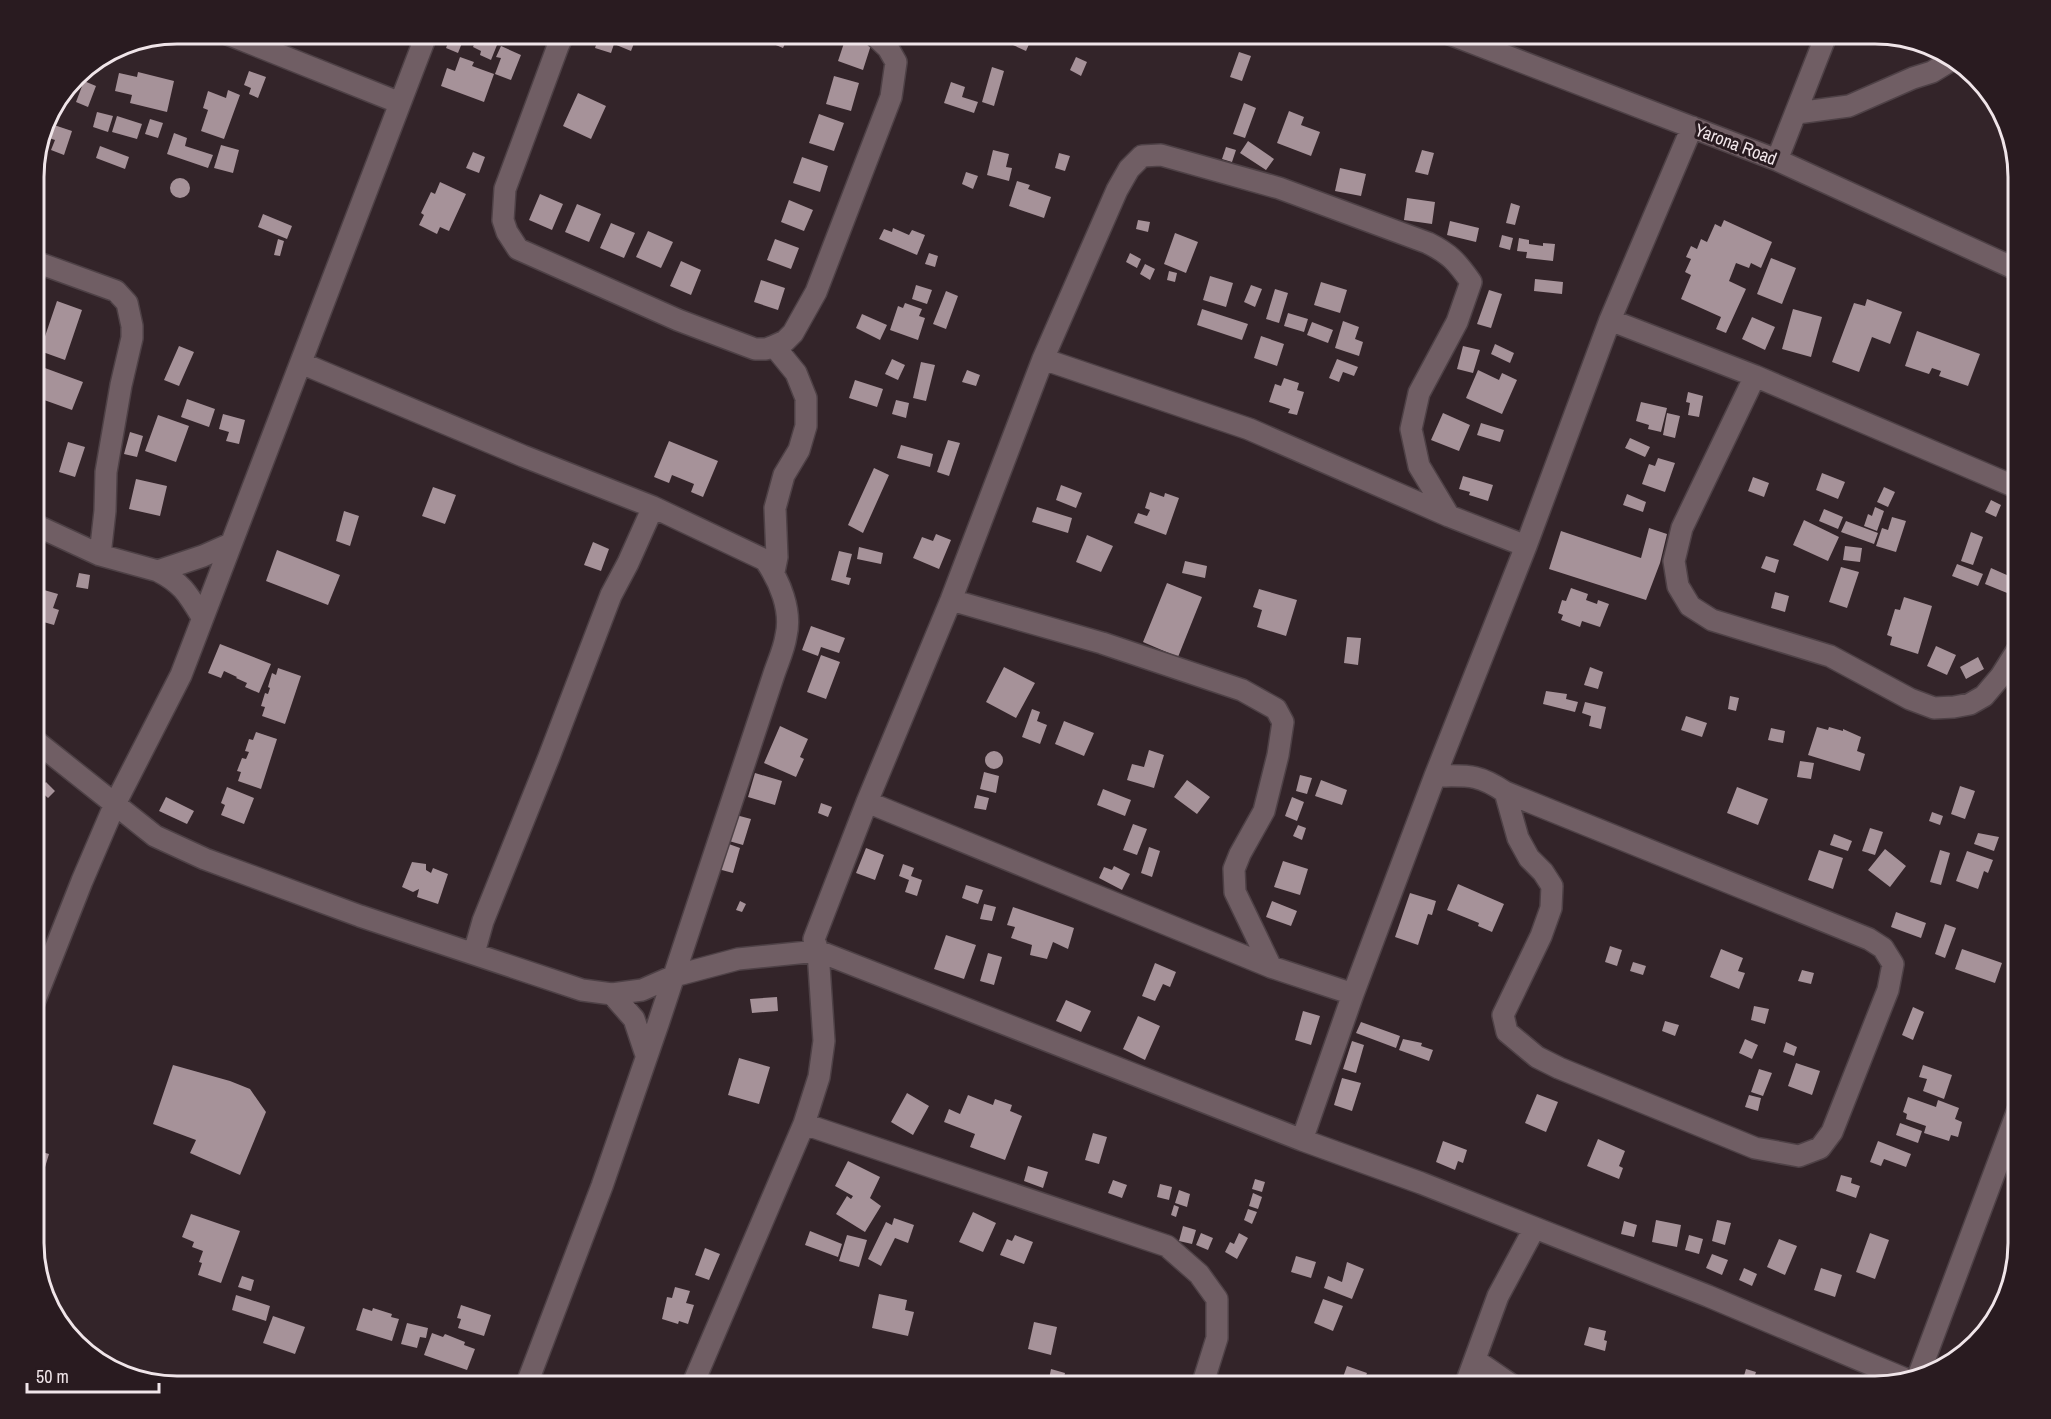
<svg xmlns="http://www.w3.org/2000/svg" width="2051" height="1419" font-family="'Archivo Narrow',sans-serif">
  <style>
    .building { fill: #a69299 }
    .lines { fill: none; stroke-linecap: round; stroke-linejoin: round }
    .minor-casing { stroke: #4e4146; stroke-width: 24 }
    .minor { stroke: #705e64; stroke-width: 21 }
    .labels { text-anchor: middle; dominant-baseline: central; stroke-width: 6; stroke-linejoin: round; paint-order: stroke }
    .street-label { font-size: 18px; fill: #f0e5e9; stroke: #291b20 }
    .rim { fill: none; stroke: #f0e5e9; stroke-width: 3 }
  </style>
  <rect width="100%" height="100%" fill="#332429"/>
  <path class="building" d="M515,33H528L524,43L513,38Z
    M600,33H638L631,51L614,44L611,53L595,48Z
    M761,33H790L783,48L759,38Z
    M1007,33H1034L1026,51L1004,41Z
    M477,37L497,45L491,60L480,55L481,51L473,47Z
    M846,37L871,45L863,70L838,61Z
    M450,38L462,43L458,53L446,48Z
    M501,46L521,55L511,80L495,74L501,58L496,57Z
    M1239,52L1251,56L1242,81L1230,77Z
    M460,57L474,62L472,66L494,74L484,102L441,86L447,68L455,71Z
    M1076,57L1087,62L1081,76L1070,70Z
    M992,67L1004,71L994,106L982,102Z
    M249,71L266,77L258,98L249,94L251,88L244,85Z
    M138,72L174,81L167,112L130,103L132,95L115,91L119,73L137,77Z
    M834,76L859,83L851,111L826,104Z
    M84,81L96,86L88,107L76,102Z
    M951,82L965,87L962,97L978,102L974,113L944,103Z
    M228,90L240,95L224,139L201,131L208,110L203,108L208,91L226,98Z
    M63,93L69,96L64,108L55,105Z
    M578,93L606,106L591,139L563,126Z
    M1244,103L1256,108L1245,138L1233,134Z
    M1289,111L1304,117L1301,125L1320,132L1311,156L1277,143Z
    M97,112L113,116L108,132L93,127Z
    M819,114L844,123L834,151L809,143Z
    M117,116L142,124L137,139L112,132Z
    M150,119L163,123L158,138L145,134Z
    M54,125L72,131L64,155L51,150L55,140L49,138Z
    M174,133L187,138L185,146L213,155L208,168L167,154Z
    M1248,141L1274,159L1266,170L1240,153Z
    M221,145L239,150L233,173L214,168Z
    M100,146L129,157L125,169L96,158Z
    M1226,147L1236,150L1232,162L1222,159Z
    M993,150L1009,154L1006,167L1012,168L1009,181L987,175Z
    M1422,150L1434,153L1428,175L1415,172Z
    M473,152L485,157L479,173L466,168Z
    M1059,153L1070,156L1065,171L1055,168Z
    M802,157L828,166L820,192L793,183Z
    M1340,168L1366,174L1361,196L1335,191Z
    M966,172L978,176L973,189L962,184Z
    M170 188a10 10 0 1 1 20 0a10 10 0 1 1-20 0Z
    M1017,181L1030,185L1028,189L1051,197L1044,218L1009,206Z
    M440,182L466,194L449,231L440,227L437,234L419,225L424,215L421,213L431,192L435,194Z
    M540,194L563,204L552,230L529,220Z
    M1407,198L1435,202L1432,224L1404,220Z
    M789,200L813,210L804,231L781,222Z
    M1511,203L1520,206L1515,225L1506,223Z
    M577,204L601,214L589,242L565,232Z
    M263,214L292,226L287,239L258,227Z
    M1138,220L1150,222L1148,232L1136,229Z
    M1724,220L1772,242L1761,268L1751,263L1749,268L1736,263L1729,281L1746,289L1726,333L1716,329L1721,317L1681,299L1691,275L1685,272L1691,259L1686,257L1691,246L1697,249L1701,239L1707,242L1715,224L1721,227Z
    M1450,221L1479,228L1476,242L1447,235Z
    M611,223L635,233L624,258L600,248Z
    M893,228L909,235L912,230L925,235L917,255L879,239L884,229L892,232Z
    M648,231L673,242L661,268L636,257Z
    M1175,233L1198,242L1186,273L1164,264Z
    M1502,235L1513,238L1510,250L1499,247Z
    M1519,238L1529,240V244L1543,246V243L1555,244L1553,261L1526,258L1527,252L1517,251Z
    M278,239L284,241L280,256L274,255Z
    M775,239L799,248L791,269L767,260Z
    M929,253L938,256L935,267L925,264Z
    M1130,253L1141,259L1137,268L1126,262Z
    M1771,258L1796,268L1782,304L1757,294Z
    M681,261L701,270L691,295L670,286Z
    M1145,264L1155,269L1150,280L1140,274Z
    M1169,271L1177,273L1175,282L1167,280Z
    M1210,276L1233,283L1226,307L1203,300Z
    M1535,279L1563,282L1562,294L1534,291Z
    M761,280L785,288L778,310L754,302Z
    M1321,282L1347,290L1340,313L1314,305Z
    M916,285L932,290L927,304L912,299Z
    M1251,285L1262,289L1255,307L1244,302Z
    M1275,289L1288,293L1279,323L1266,319Z
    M1489,290L1502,294L1491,328L1477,324Z
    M946,291L958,296L946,329L933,324Z
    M1867,299L1902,312L1890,344L1872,337L1859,372L1832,362L1854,303L1865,306Z
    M57,301L82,310L65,360L40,351Z
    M905,303L922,309L919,316L925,318L918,340L890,330L898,306L903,308Z
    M1202,309L1248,324L1242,340L1197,325Z
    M1793,309L1822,317L1811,357L1782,349Z
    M1288,313L1308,319L1304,332L1284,326Z
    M862,314L887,325L880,340L856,328Z
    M1752,317L1775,327L1765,350L1742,339Z
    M1343,321L1359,327L1355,339L1363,342L1359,356L1335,348Z
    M1312,322L1333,330L1328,343L1307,335Z
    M1917,331L1980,354L1968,386L1939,376L1941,371L1932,368L1929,374L1905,366Z
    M1261,336L1284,344L1277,366L1254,358Z
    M1495,344L1514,353L1510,363L1491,354Z
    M179,346L194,352L179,386L164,380Z
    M1463,346L1480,350L1473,373L1457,369Z
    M892,359L905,365L898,380L885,374Z
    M1337,359L1358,367L1354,376L1343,372L1339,382L1329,378Z
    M921,362L935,365L926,401L913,398Z
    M34,364L83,382L72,410L33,396Z
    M967,370L980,375L976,386L962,382Z
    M1478,370L1499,380L1502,373L1517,380L1502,414L1466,398Z
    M1284,378L1299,383L1297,390L1304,392L1297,415L1288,413L1290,409L1269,402L1275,384L1281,386Z
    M855,380L883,389L877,407L849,398Z
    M1688,392L1703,396L1699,417L1688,415L1690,403L1686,402Z
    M187,399L215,409L209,427L181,417Z
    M896,400L909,403L906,418L892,414Z
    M1641,402L1667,408L1661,432L1648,429L1649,425L1636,421Z
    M1443,413L1470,425L1459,451L1431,440Z
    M1667,413L1680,416L1675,438L1663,435Z
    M223,414L245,420L239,444L226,441L229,432L219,429Z
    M158,415L189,426L176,462L145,451Z
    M1481,423L1504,430L1500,442L1477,435Z
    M130,432L143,436L137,457L124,454Z
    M1630,438L1650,447L1645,457L1625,448Z
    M948,440L960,443L949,476L937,472Z
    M669,441L718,461L703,497L691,492L694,484L672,475L669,483L654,477Z
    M68,442L85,447L75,477L59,472Z
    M901,445L933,454L930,467L897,458Z
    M1658,458L1675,463L1665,492L1642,484L1649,464L1655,466Z
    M874,468L889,475L863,533L848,525Z
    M1822,473L1845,482L1838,499L1816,490Z
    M1463,476L1493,485L1488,501L1469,495L1470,492L1459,489Z
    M1753,477L1769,483L1764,497L1748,491Z
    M136,479L167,486L160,516L129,509Z
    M1061,485L1082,493L1076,508L1056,500Z
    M433,487L456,495L445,524L422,516Z
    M1884,487L1895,492L1888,507L1877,502Z
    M1150,492L1164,497L1165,493L1179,498L1166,535L1134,523L1138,513L1147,516L1150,510L1145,508Z
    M1627,494L1646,502L1643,512L1623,505Z
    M1991,500L2001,505L1996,517L1985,512Z
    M1037,507L1072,518L1068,533L1032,522Z
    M1875,507L1884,511L1877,531L1864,526L1868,514L1872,516Z
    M1824,509L1843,517L1838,529L1819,521Z
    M344,511L359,516L350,546L336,541Z
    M1892,517L1906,521L1896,552L1876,546L1882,528L1888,530Z
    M1804,520L1839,537L1828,561L1793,545Z
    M1846,521L1878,533L1874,544L1841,532Z
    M1649,528L1667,534L1660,563L1646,600L1549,569L1561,531L1641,558Z
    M1971,532L1983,537L1973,565L1961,561Z
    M936,534L951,540L939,569L913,558L922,537L933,541Z
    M1087,535L1113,546L1101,572L1076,562Z
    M593,542L609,549L601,571L584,565Z
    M1845,546L1862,548L1860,562L1843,560Z
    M859,547L883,553L881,564L857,559Z
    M277,550L340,575L328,605L266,581Z
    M839,551L852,554L846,577L851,578L849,585L831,580Z
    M1766,556L1779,560L1775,573L1761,568Z
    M1185,561L1207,566L1205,578L1182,573Z
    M1957,564L1983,574L1978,586L1952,576Z
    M1841,567L1859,572L1847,608L1829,602Z
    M1991,568L2018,580L2017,597L1985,584Z
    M79,573L90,575L88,589L76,587Z
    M1167,583L1202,597L1178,657L1143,642Z
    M1571,588L1588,594L1586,600L1597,604L1598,600L1609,604L1600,627L1582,621L1580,627L1561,620L1563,615L1558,613L1562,600L1566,601Z
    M1259,589L1297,600L1286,636L1257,627L1262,610L1253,607Z
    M44,590L58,594L53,608L59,610L54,625L40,621L45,606L40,605Z
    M1775,592L1789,596L1785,612L1771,608Z
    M1904,597L1932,606L1918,654L1890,645L1892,637L1887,635L1895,609L1900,610Z
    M811,626L845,638L839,653L821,647L818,656L802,650Z
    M1347,637L1361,638L1358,665L1344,663Z
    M220,644L271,664L259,693L245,687L247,683L236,678L237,677L224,671L221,678L208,673Z
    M1936,646L1956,655L1947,675L1927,666Z
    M821,655L840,662L826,699L807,692Z
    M1978,657L1984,669L1966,679L1960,667Z
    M1004,667L1035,683L1016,718L986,702Z
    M1590,667L1603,672L1598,689L1584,685Z
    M278,668L301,676L285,724L262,716L265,707L261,706L265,693L268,694L270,688L268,687L272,673L276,675Z
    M1546,691L1567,694L1566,699L1578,702L1575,712L1543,704Z
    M1730,696L1739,698L1736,711L1728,709Z
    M1585,702L1606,707L1601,729L1589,726L1591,716L1582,713Z
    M1032,709L1040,712L1037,721L1047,725L1040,744L1022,737Z
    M1686,716L1707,723L1702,737L1681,730Z
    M1064,721L1094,733L1084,756L1055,744Z
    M780,726L808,739L800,757L804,759L796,777L764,763Z
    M1817,727L1828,730L1829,727L1843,731V729L1861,737L1857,751L1865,754L1860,771L1808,755Z
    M1771,728L1785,731L1783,743L1768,740Z
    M256,732L277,739L261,789L238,781L241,772L237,771L242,758L246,759L249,752L245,751L249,739L253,740Z
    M1149,750L1164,755L1154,788L1127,780L1132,764L1144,767Z
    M985 760a9 9 0 1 1 18 0a9 9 0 1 1-18 0Z
    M1800,761L1814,763L1811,779L1797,777Z
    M984,772L999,776L996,793L980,789Z
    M755,773L782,781L775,805L748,797Z
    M1300,775L1312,778L1307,794L1296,791Z
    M1187,780L1210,797L1197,814L1174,797Z
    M1321,780L1347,790L1342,805L1315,796Z
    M46,782L55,791L48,798L39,790Z
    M1960,786L1975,791L1965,819L1951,814Z
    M227,787L254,798L244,824L221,815L225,805L221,803Z
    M1737,787L1768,799L1758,825L1727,813Z
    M1103,789L1131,800L1125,816L1097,805Z
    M977,795L989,798L986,810L974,808Z
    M166,797L194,811L187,824L159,811Z
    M1292,797L1304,802L1297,821L1285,816Z
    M821,803L832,807L828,817L818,813Z
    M1932,812L1943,816L1940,825L1929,821Z
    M736,815L751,819L743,845L729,841Z
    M1133,824L1147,829L1137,855L1123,850Z
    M1298,825L1306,828L1302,840L1293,836Z
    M1870,828L1883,832L1875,855L1862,851Z
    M1978,833L1999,837L1994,851L1974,844Z
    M1834,834L1852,841L1848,851L1830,845Z
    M726,843L740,848L733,873L718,869Z
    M1149,847L1160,851L1152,877L1141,873Z
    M866,848L884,855L875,880L856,873Z
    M1885,849L1906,866L1890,887L1868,870Z
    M1819,850L1843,858L1833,889L1808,880Z
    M1940,850L1950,853L1941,885L1930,882Z
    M1967,851L1993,860L1988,873L1984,871L1978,889L1956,881Z
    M1283,861L1308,869L1300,895L1274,887Z
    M412,862L426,864V870L431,873L433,868L448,874L438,904L417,897L419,889L413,892L402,887Z
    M903,864L914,868L911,876L922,880L917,896L905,892L909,880L899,876Z
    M1114,866L1130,874L1122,890L1099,878L1104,867L1112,870Z
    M1458,884L1504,904L1492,932L1478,926L1479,923L1447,910Z
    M966,885L983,890L978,904L962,898Z
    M1410,893L1436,901L1432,915L1428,914L1418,945L1395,937Z
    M740,901L746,904L742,912L736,910Z
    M1272,901L1297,911L1291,926L1266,917Z
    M984,904L996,907L992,921L980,919Z
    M1013,907L1074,928L1068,949L1053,942L1047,959L1030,955L1032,945L1011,938L1015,927L1007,925Z
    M1896,912L1926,923L1921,938L1891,927Z
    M1945,924L1956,928L1945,958L1935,954Z
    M946,935L976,945L964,979L934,969Z
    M1610,946L1622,950L1617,966L1605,962Z
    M1721,949L1743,958L1738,971L1745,973L1739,989L1710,977Z
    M1962,949L2002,963L1995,983L1955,969Z
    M988,953L1002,957L994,985L980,981Z
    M1633,962L1646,966L1643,975L1630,971Z
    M1155,963L1176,972L1170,987L1163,984L1155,1001L1142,996Z
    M1802,970L1814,973L1811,984L1798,981Z
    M777,997L778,1011L752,1013L750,999Z
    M1066,1000L1091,1011L1081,1032L1056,1021Z
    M1754,1006L1769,1009L1765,1024L1751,1020Z
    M1913,1007L1924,1012L1913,1040L1902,1035Z
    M1303,1011L1320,1016L1311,1045L1295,1040Z
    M1138,1016L1160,1026L1145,1060L1123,1049Z
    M1665,1021L1679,1025L1675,1036L1662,1031Z
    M1361,1022L1400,1036L1396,1048L1356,1033Z
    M1403,1039L1422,1043L1421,1046L1433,1050L1429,1061L1399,1050Z
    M1745,1039L1758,1045L1752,1059L1739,1053Z
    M1352,1041L1364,1045L1356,1073L1343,1069Z
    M1786,1042L1797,1047L1794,1056L1783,1052Z
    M739,1058L770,1067L759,1104L728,1095Z
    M1796,1063L1820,1071L1812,1095L1788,1086Z
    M173,1065L230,1081L250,1089L266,1112L240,1175L190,1153L196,1140L153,1124Z
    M1923,1065L1952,1075L1944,1099L1923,1091L1927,1079L1919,1077Z
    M1759,1069L1772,1073L1763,1096L1751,1092Z
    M1342,1078L1361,1083L1352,1111L1334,1105Z
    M907,1093L929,1106L913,1135L891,1122Z
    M1537,1094L1558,1102L1546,1132L1525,1123Z
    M968,1095L993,1105L995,1099L1012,1105L1010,1111L1022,1116L1005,1160L970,1147L975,1134L944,1122L949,1109L960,1114Z
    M1749,1095L1761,1098L1758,1111L1745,1107Z
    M1908,1097L1936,1107L1938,1100L1959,1108L1955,1119L1962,1122L1958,1137L1951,1135L1949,1141L1924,1133L1926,1126L1906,1119L1907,1114L1903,1112Z
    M1900,1123L1922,1131L1918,1143L1896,1135Z
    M1093,1133L1107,1137L1099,1164L1085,1160Z
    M1598,1139L1625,1151L1619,1166L1623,1168L1619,1179L1587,1166Z
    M1443,1141L1467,1150L1463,1163L1458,1161L1455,1170L1436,1162Z
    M1878,1141L1911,1154L1906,1167L1884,1159L1881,1166L1870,1162Z
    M35,1150L49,1154L39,1187L33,1185V1156Z
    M848,1161L880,1177L870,1198L881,1206L865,1232L836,1214L847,1196L851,1199L853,1196L835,1186Z
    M1028,1166L1048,1172L1043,1188L1024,1181Z
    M1841,1175L1852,1178L1851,1183L1860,1186L1856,1198L1836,1191Z
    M1255,1179L1265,1182L1262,1192L1252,1189Z
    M1113,1180L1127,1185L1122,1198L1108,1193Z
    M1160,1184L1172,1187L1169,1200L1157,1197Z
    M1179,1190L1190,1194L1187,1207L1175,1203Z
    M1253,1193L1262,1197L1258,1209L1249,1206Z
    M1174,1205L1179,1207L1176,1217L1171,1215Z
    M1248,1209L1257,1212L1252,1224L1244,1220Z
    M973,1212L996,1223L983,1252L959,1242Z
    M191,1214L240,1231L221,1283L198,1275L202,1263L199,1262L203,1251L192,1247L194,1242L182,1237Z
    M894,1218L914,1225L908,1243L895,1238L881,1266L868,1259L886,1222L892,1225Z
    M1656,1220L1681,1225L1677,1247L1652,1242Z
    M1717,1220L1731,1223L1725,1245L1712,1241Z
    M1624,1221L1637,1225L1634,1237L1621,1234Z
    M1183,1226L1196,1230L1192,1244L1179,1241Z
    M810,1231L842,1244L838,1257L805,1245Z
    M1201,1233L1213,1238L1208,1250L1196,1245Z
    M1239,1233L1248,1238L1237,1259L1225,1252L1230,1242L1234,1244Z
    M1870,1233L1889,1240L1875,1279L1856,1272Z
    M847,1235L867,1240L859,1267L839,1261Z
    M1015,1235L1033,1242L1024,1264L1000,1255L1007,1239L1012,1241Z
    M1689,1235L1703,1239L1699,1254L1685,1250Z
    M1779,1239L1797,1246L1785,1275L1767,1267Z
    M705,1248L720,1254L709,1280L695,1275Z
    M1712,1254L1728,1260L1722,1275L1706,1268Z
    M1296,1256L1316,1262L1311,1278L1291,1272Z
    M1347,1262L1364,1269L1352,1299L1324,1288L1328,1276L1342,1282Z
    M1744,1268L1757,1274L1752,1286L1739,1280Z
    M1821,1268L1842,1275L1835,1297L1814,1290Z
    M242,1276L254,1280L251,1291L238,1287Z
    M675,1287L690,1291L686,1303L694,1305L688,1324L679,1321L678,1324L662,1319L667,1297L672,1298Z
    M879,1294L907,1300L905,1310L914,1312L908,1336L872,1328Z
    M236,1295L270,1306L266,1321L232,1310Z
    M1323,1299L1343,1306L1333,1331L1314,1323Z
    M461,1305L491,1315L484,1336L458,1328L461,1319L457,1318Z
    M363,1308L372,1311L373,1308L392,1314L391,1317L399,1319L392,1341L356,1330Z
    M273,1316L305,1327L295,1354L263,1343Z
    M1034,1322L1057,1327L1051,1355L1028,1349Z
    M407,1323L428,1328L426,1338L420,1337L417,1348L401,1344Z
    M1589,1327L1606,1331L1604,1340L1607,1341L1605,1351L1584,1345Z
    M432,1333L443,1337L445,1334L465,1342L464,1345L475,1349L467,1370L424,1355Z
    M1347,1366L1367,1373L1362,1386L1342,1380Z
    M1051,1369L1065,1373L1062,1386L1048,1384Z
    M1746,1369L1756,1372L1754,1378L1764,1381L1763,1386H1741Z
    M1306,1377L1316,1380L1314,1386H1293L1295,1381L1303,1384Z
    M1137,1379L1159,1385V1386H1135Z
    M1584,1379L1603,1386H1582Z"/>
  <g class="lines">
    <g class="minor-casing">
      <path id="minor" d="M225,33L400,103
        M564,33L558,46L505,189L503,220L507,232L518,249L678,320L755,349H766L774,346L785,341L793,333L816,292L891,97L896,62L888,48L872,33
        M1447,33L1777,160L2018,270
        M1797,113L1849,106L1913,78L1932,72L1955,58
        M1777,160L1827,33
        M33,261L116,291L127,303L132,326V338L121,385L106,472L105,511L100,555
        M1610,320L1755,376L2018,488
        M774,346L796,373L806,398V426L799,450L784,475L775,508L777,557L774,572
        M1043,359L1249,429L1449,516L1526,546
        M301,363L523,456L653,507L765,560C780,581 792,611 786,636C784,650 777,664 773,677L658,1024L602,1186L526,1386
        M1755,376L1682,528L1674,561L1678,586L1690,606L1712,620L1830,656L1910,699L1934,708L1954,707L1970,704L1984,696L2001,676L2018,649
        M33,524L100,555L158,571L203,556L230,544
        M158,571C182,583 188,594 202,617
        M951,600L1102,643L1242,690L1276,709L1283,722L1278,755L1264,811L1240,854L1234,869L1235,892L1271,967
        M33,739L155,836L205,859L360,916L582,990L612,994L642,990L674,976L738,959L818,951L1302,1140L1421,1183L1708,1296L1903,1378
        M1435,776C1467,776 1477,773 1505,792L1869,939L1883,948L1893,964L1888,990L1832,1132L1820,1148L1799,1156L1755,1148L1559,1068L1537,1057L1507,1032L1503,1015L1541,936L1551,908L1552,886L1543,872L1529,858L1518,838L1505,792
        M867,802L1271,967L1353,994
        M474,953L483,921L549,757L611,595L628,563L653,507
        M612,994L634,1019L646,1055
        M33,1005L82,881L115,804L181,675L427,33
        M804,1124L1167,1246L1199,1274L1217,1299V1338L1202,1386
        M1302,1140L1353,994L1435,776L1526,546L1610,320L1692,127
        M1475,1360L1513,1386
        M1919,1374L2018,1110
        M692,1386L804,1124L819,1077L824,1041L818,951L814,939L867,802L951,600L1043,359L1117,190L1129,169L1142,156L1161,155L1279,188L1428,243C1450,254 1457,262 1471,282L1457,322L1419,393L1411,429L1419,466L1449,516
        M1465,1386L1498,1296L1534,1229"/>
    </g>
    <use href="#minor" class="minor"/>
  </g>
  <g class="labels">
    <g class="street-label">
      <text transform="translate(1736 144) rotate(21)">Yarona Road</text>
    </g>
  </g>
  <path d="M0 0H2051V1419H0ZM177 44H1875A133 133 0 0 1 2008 177V1243A133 133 0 0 1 1875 1376H177A133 133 0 0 1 44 1243V177A133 133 0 0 1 177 44Z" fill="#291b20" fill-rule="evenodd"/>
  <path class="rim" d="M177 44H1875A133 133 0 0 1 2008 177V1243A133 133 0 0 1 1875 1376H177A133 133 0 0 1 44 1243V177A133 133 0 0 1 177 44Z"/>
  <path d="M27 1383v9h132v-9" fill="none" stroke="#f0e5e9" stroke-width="3"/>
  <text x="36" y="1383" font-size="18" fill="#f0e5e9" stroke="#291b20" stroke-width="4.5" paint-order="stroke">50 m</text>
</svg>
